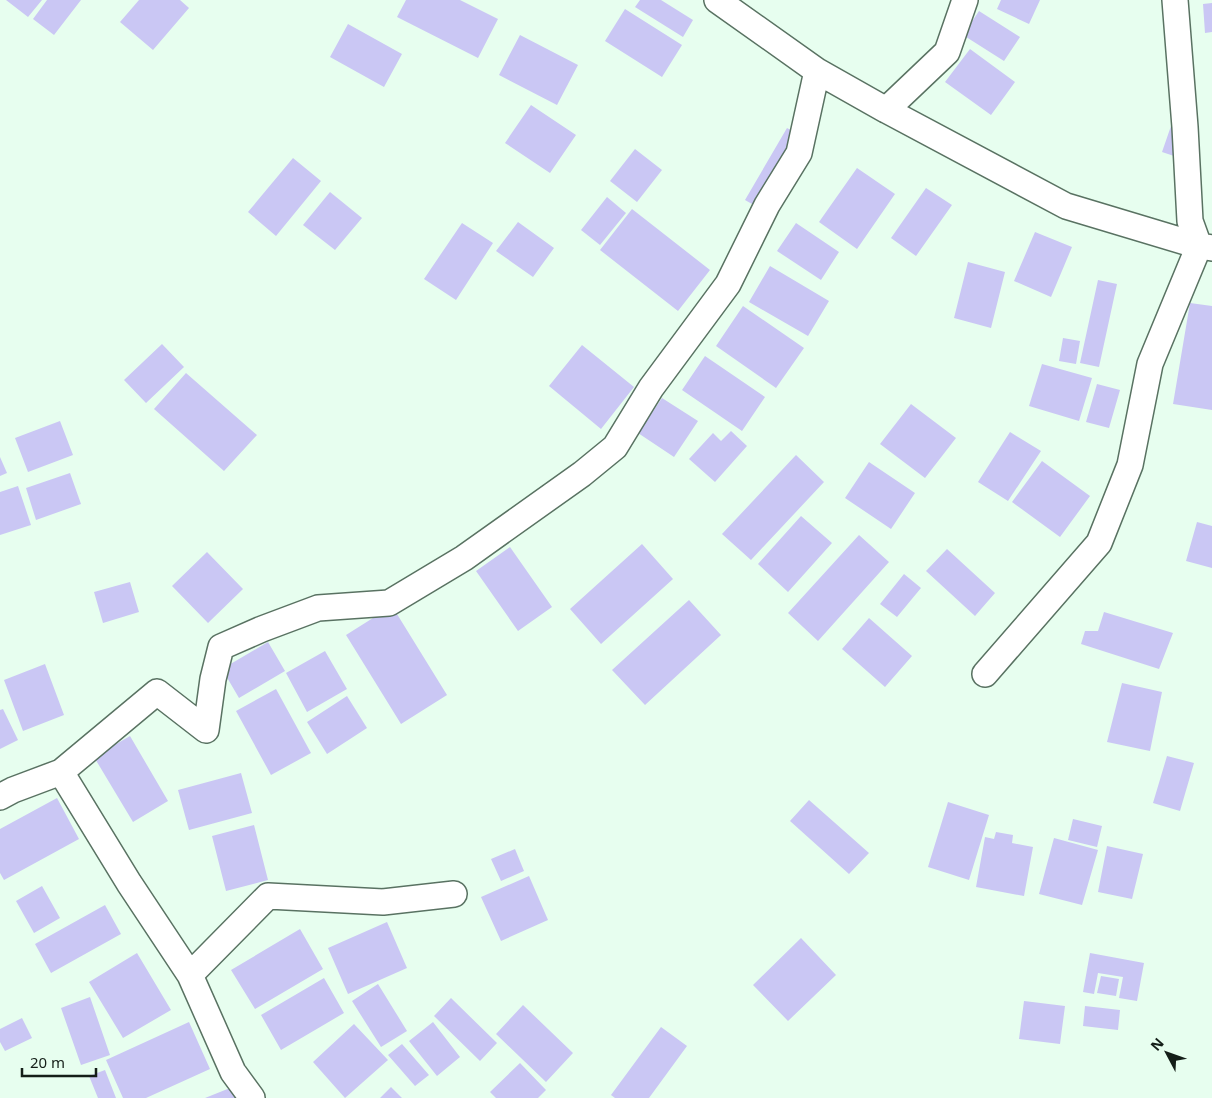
<svg xmlns="http://www.w3.org/2000/svg" width="1212" height="1098" font-family="'Noto Sans',sans-serif">
  <style>
    .building { fill: #cac7f4 }
    .lines { fill: none; stroke-linecap: round; stroke-linejoin: round }
    .minor-casing { stroke: #597262; stroke-width: 28 }
    .minor { stroke: #fff; stroke-width: 25 }
  </style>
  <rect width="100%" height="100%" fill="#e7feef"/>
  <path class="building" d="M6,0H42L28,17Z
    M47,0H81L54,35L33,19Z
    M139,0H180L189,8L153,50L120,22Z
    M406,0H460L498,19L478,58L397,17Z
    M640,0H661L693,20L683,37L635,7Z
    M1001,0H1040L1029,24L997,9Z
    M1212,3V32L1205,33L1203,4Z
    M625,9L682,45L662,77L605,41Z
    M979,11L1020,37L1004,61L963,35Z
    M348,24L402,54L384,87L330,57Z
    M520,35L578,65L557,105L499,75Z
    M970,49L1015,82L991,115L945,82Z
    M531,105L576,135L550,173L505,143Z
    M1171,126L1183,130L1174,156L1162,152Z
    M787,128L802,136L759,208L745,200Z
    M635,149L662,170L637,202L610,181Z
    M293,158L321,181L276,236L248,212Z
    M857,168L895,194L857,249L819,222Z
    M926,188L952,205L916,256L891,238Z
    M330,192L362,218L335,250L303,225Z
    M607,197L626,213L600,245L581,230Z
    M632,209L710,270L678,311L600,250Z
    M518,222L554,248L533,277L496,251Z
    M462,223L493,243L456,300L424,279Z
    M796,223L839,252L821,280L777,251Z
    M1035,232L1072,247L1051,297L1014,281Z
    M968,262L1005,272L991,328L954,318Z
    M770,266L829,301L808,336L749,302Z
    M1098,280L1117,284L1099,367L1080,363Z
    M1190,303L1212,306V410L1173,404Z
    M743,306L804,348L776,388L716,346Z
    M1063,338L1080,341L1076,364L1059,361Z
    M162,344L184,367L146,403L124,380Z
    M582,345L634,387L601,429L549,386Z
    M705,356L765,397L742,431L682,390Z
    M1042,364L1092,378L1079,421L1029,406Z
    M186,373L257,435L224,471L154,409Z
    M1097,384L1120,390L1109,428L1086,422Z
    M662,398L698,421L674,457L638,433Z
    M911,404L956,438L925,478L880,444Z
    M60,421L73,455L28,472L15,438Z
    M731,431L747,446L715,482L689,459L713,433L721,441Z
    M1010,432L1041,451L1008,501L978,482Z
    M796,455L824,482L751,560L722,534Z
    M0,457L7,473L0,476Z
    M1042,461L1090,496L1060,537L1012,502Z
    M869,462L915,493L891,529L845,498Z
    M70,473L81,504L36,520L26,488Z
    M18,486L31,525L0,535V492Z
    M801,516L832,543L788,592L758,564Z
    M1197,522L1212,526V568L1186,561Z
    M859,535L889,562L818,641L788,613Z
    M642,544L673,579L601,644L570,609Z
    M510,547L552,607L518,631L476,571Z
    M947,549L995,593L975,616L926,571Z
    M207,552L243,589L208,623L172,586Z
    M904,574L921,588L897,617L880,604Z
    M130,582L139,612L103,623L94,592Z
    M689,600L721,635L645,705L612,670Z
    M392,606L447,695L401,724L346,635Z
    M1104,612L1173,633L1159,669L1081,644L1085,631H1098Z
    M869,618L912,656L885,687L842,649Z
    M268,642L285,671L239,698L222,669Z
    M325,651L347,689L307,712L286,673Z
    M45,664L64,715L23,731L4,680Z
    M1122,683L1162,692L1150,751L1107,742Z
    M276,689L311,753L271,775L236,711Z
    M347,696L367,728L327,754L307,722Z
    M3,709L18,740L0,749V710Z
    M130,736L168,801L133,822L94,757Z
    M1167,756L1194,763L1180,811L1153,803Z
    M241,773L252,813L189,830L178,790Z
    M57,798L79,839L4,880L0,873V829Z
    M809,800L869,853L849,874L790,821Z
    M948,802L989,815L969,880L928,867Z
    M1073,819L1102,826L1097,847L1068,840Z
    M254,825L268,880L226,891L212,836Z
    M996,832L1013,835L1012,843L1033,847L1024,896L976,887L985,837L994,839Z
    M1054,838L1098,850L1082,905L1039,894Z
    M1107,846L1143,854L1132,899L1098,892Z
    M515,849L524,871L501,881L491,859Z
    M529,876L548,920L501,941L481,897Z
    M42,886L60,918L34,933L16,901Z
    M105,905L121,934L51,973L35,944Z
    M387,922L407,968L348,994L328,948Z
    M300,929L323,969L255,1009L231,970Z
    M801,938L836,975L788,1021L753,985Z
    M137,953L171,1010L123,1038L89,982Z
    M1090,953L1144,963L1137,1001L1119,998L1123,977L1098,973L1094,994L1083,992Z
    M1101,976L1119,979L1116,996L1097,993Z
    M324,978L344,1013L281,1050L261,1015Z
    M378,984L407,1031L381,1047L352,1001Z
    M90,997L110,1055L81,1065L61,1008Z
    M451,998L497,1043L480,1061L434,1016Z
    M1024,1001L1065,1006L1060,1044L1019,1039Z
    M523,1005L573,1053L546,1082L496,1034Z
    M1085,1006L1120,1010L1118,1030L1083,1026Z
    M22,1018L32,1038L5,1051L0,1042V1029Z
    M189,1022L210,1069L146,1098H123L106,1060Z
    M433,1022L460,1057L437,1076L409,1041Z
    M354,1024L388,1060L345,1098L313,1062Z
    M661,1027L687,1046L649,1098H615L611,1095Z
    M402,1044L429,1075L415,1086L388,1055Z
    M520,1063L546,1090L538,1098H496L490,1092Z
    M105,1070L116,1098H98L89,1076Z
    M235,1086L240,1098H205Z
    M391,1087L402,1098H380Z"/>
  <g class="lines">
    <g class="minor-casing">
      <path id="minor" d="M717,0L817,71L886,110L1066,206L1199,246L1212,248
        M886,110L947,52L965,0
        M985,674L1099,543L1130,465L1150,364L1199,246L1190,221L1185,127L1175,0
        M61,772L129,883L190,975L233,1072L252,1098
        M0,797L13,790L61,772L157,692L206,730L213,679L221,647L262,629L318,608L389,603L464,558L582,474L615,447L651,388L728,284L767,205L799,153L817,71
        M190,975L268,896L383,902L454,894"/>
    </g>
    <use href="#minor" class="minor"/>
  </g>
  <g transform="translate(1167 1053) rotate(311)" stroke="#e7feef" stroke-width="4" paint-order="stroke">
  <path d="M0-4L9 19L0 12L-9 19Z" fill="#141e18"/>
  <text y="-8" font-size="14" font-weight="bold" text-anchor="middle" fill="#141e18">N</text>
  </g>
  <path d="M22 1068v8h74v-8" fill="none" stroke="#141e18" stroke-width="2.5"/>
  <text x="30" y="1068" font-size="15" fill="#141e18" stroke="#e7feef" stroke-width="4" paint-order="stroke">20 m</text>
</svg>
